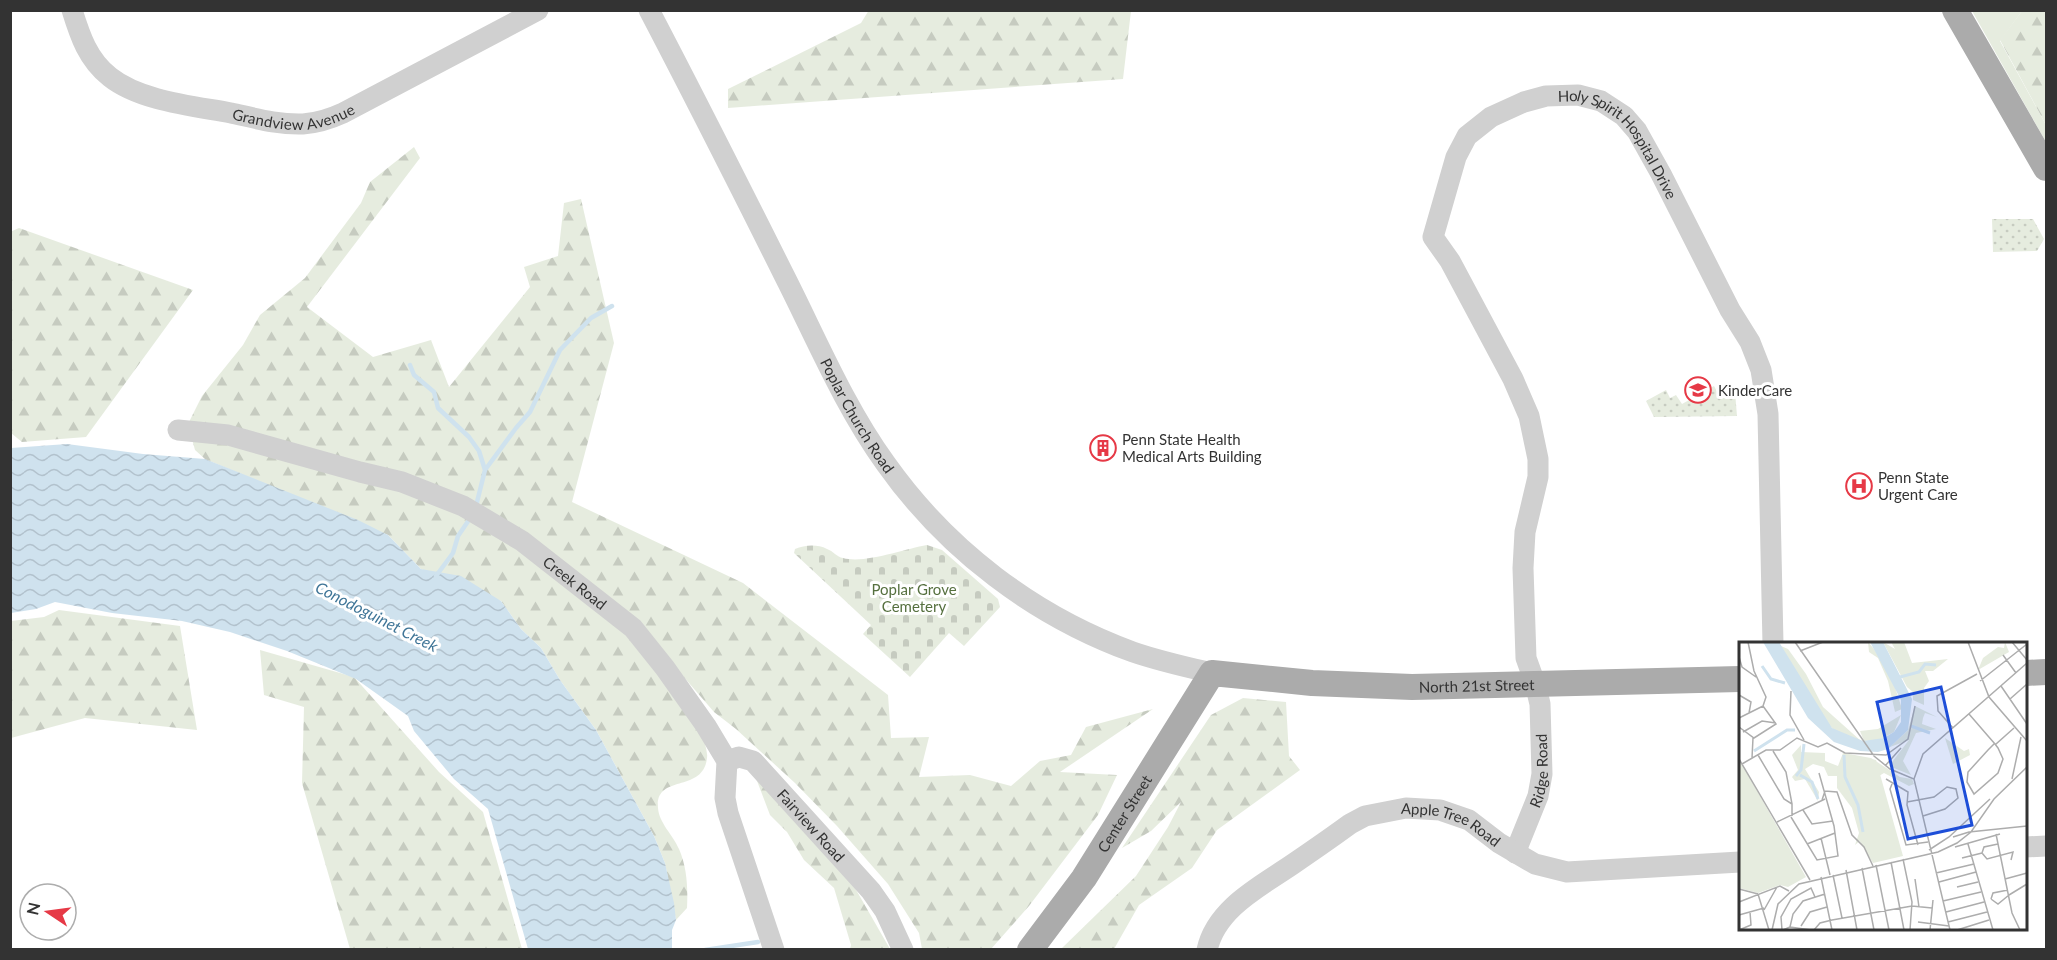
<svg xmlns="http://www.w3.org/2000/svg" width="2057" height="960" font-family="Lato,sans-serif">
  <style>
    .green { fill: #e6ecdf }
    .forest { fill: url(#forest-firs) }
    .cemetery { fill: url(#cemetery-stones) }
    .park { fill: url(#park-dots) }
    .water { fill: url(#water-waves) }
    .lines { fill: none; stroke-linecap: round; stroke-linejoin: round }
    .stream { stroke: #cfe2ee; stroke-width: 4.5 }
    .minor { stroke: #d0d0d0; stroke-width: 21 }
    .major { stroke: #ababab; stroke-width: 26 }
    .labels { text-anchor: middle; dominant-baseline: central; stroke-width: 6; stroke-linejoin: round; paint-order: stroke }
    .street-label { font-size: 15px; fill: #333; stroke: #fff }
    .poi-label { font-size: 15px; fill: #333; stroke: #fff; text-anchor: start }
    .park-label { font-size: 15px; fill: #56703f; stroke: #fff }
    .water-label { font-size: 16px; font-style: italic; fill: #3f7597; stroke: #fff }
    .inset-river { fill: none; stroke: #cfe2ee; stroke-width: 3 }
    .inset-road { fill: none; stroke: #adadad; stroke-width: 1.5 }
    .view { fill: #1d4ed8; fill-opacity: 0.15; stroke: #1d4ed8; stroke-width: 3 }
    .inset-edge { fill: none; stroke: #333; stroke-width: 3 }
  </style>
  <defs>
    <pattern id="forest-firs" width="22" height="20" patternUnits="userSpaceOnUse" patternTransform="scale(1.5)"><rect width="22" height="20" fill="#e6ecdf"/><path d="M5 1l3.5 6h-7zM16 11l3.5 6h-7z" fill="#c6cbc0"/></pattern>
    <pattern id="cemetery-stones" width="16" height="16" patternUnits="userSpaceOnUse" patternTransform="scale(1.5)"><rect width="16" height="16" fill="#e6ecdf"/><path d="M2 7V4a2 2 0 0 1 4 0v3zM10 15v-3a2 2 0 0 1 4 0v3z" fill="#c6cbc0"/></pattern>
    <pattern id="park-dots" width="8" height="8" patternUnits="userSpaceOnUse" patternTransform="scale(1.5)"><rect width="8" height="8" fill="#e6ecdf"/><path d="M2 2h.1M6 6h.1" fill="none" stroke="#c6cbc0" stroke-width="1.8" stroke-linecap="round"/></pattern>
    <pattern id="water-waves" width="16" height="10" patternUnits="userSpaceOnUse" patternTransform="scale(1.5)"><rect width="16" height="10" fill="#cfe2ee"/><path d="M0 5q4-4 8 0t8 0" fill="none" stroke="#b2c2cd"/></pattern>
  </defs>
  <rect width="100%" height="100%" fill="#fff"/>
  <path class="green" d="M1972,11H2022L2000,41L2046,125V142Z"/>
  <path class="forest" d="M869,10L1131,11L1123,79L728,108V89L861,23Z
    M2022,11H2046V125L2000,40Z
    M414,147L420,158L307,307L373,357L431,340L449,387L530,287L524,267L558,256L564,203L581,199L614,343L572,502L743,583L888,695L891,738L929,737L919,777L970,775L1011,786L1040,761L1071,755L1086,727L1153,709L1060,772L1117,775L1098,815L1029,906L991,949H922L919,933L888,884L837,826L795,783L736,729L714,712L638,624L628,631C647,656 711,729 707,758C703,794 655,773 658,808C659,823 673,835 679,849C687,867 688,888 687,908L676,920L665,863L654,836L596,730L560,680L541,648L521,629L501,601L421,569L388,535L205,459L195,450L188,424L202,396L243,345L260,315L305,278L361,203L370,182Z
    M19,228L193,290L86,437L22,442L11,433L10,232Z
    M59,610L180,626L197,730L85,718L11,738V621L44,617Z
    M260,650L354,677L439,772L483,812L522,949H350L302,783L304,707L264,695Z
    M1243,698L1286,702L1289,756L1300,770L1217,830L1192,868L1139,905L1114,949H1061L1136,876L1168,827L1181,802L1151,831L1122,848L1211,715Z
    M754,773L851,881L890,949H850L851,945L834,888L804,860L787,832L770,815Z"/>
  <path class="cemetery" d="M927,545L942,550L998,599L1000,607L964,646L949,633L910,677L863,634L871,625L794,553L795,549C805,545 817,544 827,549C833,551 837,557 843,558C865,564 904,549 927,545Z"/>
  <path class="park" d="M1992,219H2033L2044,239L2037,251L1993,252Z
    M1714,386L1721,399L1735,392L1737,416L1654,417L1646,401L1666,390L1670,398L1676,395L1682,404Z"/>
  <path class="water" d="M67,444L143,454L205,459L358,520L388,535L421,569L461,576L501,601L521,629L541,648L560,680L596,730L654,836L665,863L674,903L676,920L672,930V949H528L488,809L454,779L414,731L408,716L356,679L287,651L230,632L182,621L112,613L55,602L36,609L11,613V448Z"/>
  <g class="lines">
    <path class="stream" d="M410,365L414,375L434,392L438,408L469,437L479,451L485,470
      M476,506L485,470L516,428L530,412L560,350L591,318L612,306
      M436,576L453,553L458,536L471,517
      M705,950L758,942"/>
    <g class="minor">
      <path id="s1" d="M72,10C80,36 88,60 110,77C140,101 194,106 231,113C254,118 279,125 303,124C317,123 330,119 343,113L538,10"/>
      <path id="s2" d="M649,10C695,98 740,187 784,275C816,338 844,406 886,464C947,550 1034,616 1133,652C1159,661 1186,667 1212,673"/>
      <path id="s3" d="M178,430L228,435L360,472L402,482L463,506L522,541L633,628L665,668L706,726L727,761L725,798L728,813L774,950"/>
      <path id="s4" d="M727,761L739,757L753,761L871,891L885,911L903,950"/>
      <path d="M2026,847L2046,846"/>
      <path id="s5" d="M1515,853L1538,796L1542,774L1540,704L1535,683L1526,658L1523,568L1525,532L1538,477V459L1529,416L1513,379L1450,261L1433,237L1456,157L1467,136L1491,117L1524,102L1546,96L1578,95L1601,101L1624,116L1637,131L1661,174L1730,310L1750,342L1761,370L1768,414L1773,644"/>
      <path id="s6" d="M1207,950C1216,908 1261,886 1293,864C1312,851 1331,838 1350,824L1365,816L1406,808L1440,810L1469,820L1499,843L1535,864L1567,872L1740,862"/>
    </g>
    <g class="major">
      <path d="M1955,10L2046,168"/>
      <path d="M2026,673L2046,672"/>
      <path id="s7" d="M1030,950L1084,878L1212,673L1312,683L1412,687L1740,679"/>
    </g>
  </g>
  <defs>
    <g id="school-ring" transform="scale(1.35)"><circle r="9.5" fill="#fff" stroke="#e63946" stroke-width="1.5"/><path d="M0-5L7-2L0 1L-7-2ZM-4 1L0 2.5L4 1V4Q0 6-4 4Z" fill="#e63946"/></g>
    <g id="building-ring" transform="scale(1.35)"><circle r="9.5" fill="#fff" stroke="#e63946" stroke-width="1.5"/><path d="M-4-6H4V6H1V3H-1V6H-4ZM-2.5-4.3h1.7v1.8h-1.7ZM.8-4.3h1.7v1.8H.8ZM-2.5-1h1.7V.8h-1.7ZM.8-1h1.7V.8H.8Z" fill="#e63946"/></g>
    <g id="hospital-ring" transform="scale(1.35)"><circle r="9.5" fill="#fff" stroke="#e63946" stroke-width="1.5"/><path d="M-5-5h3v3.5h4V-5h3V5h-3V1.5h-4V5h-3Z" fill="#e63946"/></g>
  </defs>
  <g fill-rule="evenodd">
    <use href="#school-ring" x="1698" y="390"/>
    <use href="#building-ring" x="1103" y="448"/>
    <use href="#hospital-ring" x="1859" y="486"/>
  </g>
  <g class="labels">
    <g class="street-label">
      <text stroke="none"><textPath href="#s1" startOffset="270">Grandview Avenue</textPath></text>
      <text stroke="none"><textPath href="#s5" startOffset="942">Holy Spirit Hospital Drive</textPath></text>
      <text stroke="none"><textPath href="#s2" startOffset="456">Poplar Church Road</textPath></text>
      <text stroke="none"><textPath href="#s3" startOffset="432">Creek Road</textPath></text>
      <text stroke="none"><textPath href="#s7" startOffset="597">North 21st Street</textPath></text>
      <text stroke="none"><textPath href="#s5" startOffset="87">Ridge Road</textPath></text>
      <text stroke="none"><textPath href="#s7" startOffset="166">Center Street</textPath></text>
      <text stroke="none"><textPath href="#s4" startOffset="114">Fairview Road</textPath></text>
      <text stroke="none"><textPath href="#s6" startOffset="302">Apple Tree Road</textPath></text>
    </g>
    <g class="poi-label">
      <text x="1718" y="390">KinderCare</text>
      <text x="1122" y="439">Penn State Health<tspan x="1122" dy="17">Medical Arts Building</tspan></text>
      <text x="1878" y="477">Penn State<tspan x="1878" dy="17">Urgent Care</tspan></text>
    </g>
    <g class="park-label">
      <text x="914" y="589">Poplar Grove<tspan x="914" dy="17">Cemetery</tspan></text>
    </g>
    <g class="water-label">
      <text transform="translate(377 616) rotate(27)">Conodoguinet Creek</text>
    </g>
  </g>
  <g transform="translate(1739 642)">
    <rect width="288" height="288" fill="#fff"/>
    <path d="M0,117L67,235L49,245L41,243L19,251L0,246Z" fill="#e6ecdf"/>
    <path d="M129,0L135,7L155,42L163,67L156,70L149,39L139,16L130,10ZM144,0L156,7L152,0H165L173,21L209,17L194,29H186L190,39L185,46V63L174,58V50L168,45ZM266,0L270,10L239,28L244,16L259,5L265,6ZM42,4L49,7L67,32L84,65L122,99L99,92L88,81ZM176,64L198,75L186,71L184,76L183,82L197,87L177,91L164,119L172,133L150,124L170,98L151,105L169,88ZM162,73L155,90L140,98L125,99L121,89L139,87ZM206,96L225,109L230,107L231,113L214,122ZM62,103V110L86,111V119L99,124L104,111L132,116L161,135L173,137L175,142L170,144L145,131L140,134L126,189L119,163L124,186L123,197L116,203L120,191L113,166L98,146V134H89L85,125L74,122L66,127L80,150L79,159L66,137L56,139L53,135L59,128L53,113Z" fill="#e6ecdf"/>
    <path d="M104,111L137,118L164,214L134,221L120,198L123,187L120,169L106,144Z" fill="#e6ecdf"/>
    <path d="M24,0H40L93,86L124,99L145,96L155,90L162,80V58L131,0H144L173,57L169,88L149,107L139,110L121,109L95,100L69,76Z" fill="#cfe2ee"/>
    <path class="inset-river" d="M23,24L32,37L46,41M161,35L180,30L186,22L197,23M172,84L191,91M15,109L48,88H56M105,113L106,135L119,163L124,190M61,133L73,140L79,157M57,134L62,128L65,102"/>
    <path class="inset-road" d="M9,0L15,29L27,55L24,64M56,0L135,114L151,127L175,137L211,288M229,0L250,55L288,99M273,0L288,18M61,9L84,0M264,13L277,31M0,15L3,25L17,35M241,39L288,2M262,44L288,82M52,49L51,73L65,98M0,53L12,60L10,71M271,57L288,42M230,72L249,94L256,102L259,106L264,117L259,131L235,152L228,140L229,130L249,108L255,102H257L275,86M0,76L24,64L37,82L15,96L0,85M214,86L199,69L198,54L238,32M4,90L23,79L37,81M34,109L47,130L53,162M19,113L45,157L53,162V174M13,116L14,96M0,117L71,238M3,122L27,108H41L58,96L79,105L88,101L106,111L147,113L169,97L176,64M146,124L162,106M147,137L169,150L168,163L179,203M175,137L184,112L288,21M273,137L282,95M153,142L151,147L167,203L189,200M83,158L86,149L98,150L113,193L125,205L134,224M168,160L195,155L208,145L217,147L219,156L206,167L184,174M64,168L73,182L94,179M52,175L78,218L99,214L95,184L80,131M38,180L86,157M257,192L273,271L281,288M214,195L230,190L288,184M82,196L91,233M68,202L96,191M229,202L254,288M216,205L261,192M190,208L210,195L251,157M243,211L248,217L274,210L272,218M243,211L245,205L259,202M223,216L243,211M164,217L173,260L171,288M152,220L165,288M137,223L150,288M123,226L135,288M107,228L118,288M197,231L235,222M94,233L103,276M82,235L93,288M176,237L180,265M266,237L288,231M200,240L237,230M218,245L239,240M0,247L19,252M19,252L30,288M270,253L288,242M252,257L259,262L270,253M252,257L254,251L269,248M204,259L242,250M0,260L41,244L50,249M25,268L38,245M207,270L245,260M0,273L25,266M179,280L210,284M209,280L248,270M62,284L71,270L88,265M51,285L72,288M0,288L12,283L11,270M33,288L39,262L60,242L199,210L218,201L232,190L255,157L288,125M43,288L42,275L52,257L72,246L76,255M44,288L51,285L54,272L64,259L86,252M75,288L81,281L93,278L173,264L193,266M191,288L194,258M218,288L250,278"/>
    <path class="view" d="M202,45L233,183L169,197L138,60Z"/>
    <rect width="288" height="288" class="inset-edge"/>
  </g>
  <rect width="2057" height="960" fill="none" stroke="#333333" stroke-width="24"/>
  <g transform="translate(48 912) rotate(283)"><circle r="28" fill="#ffffff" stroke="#adadad" stroke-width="1.5"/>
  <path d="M0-4.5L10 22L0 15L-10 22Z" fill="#e63946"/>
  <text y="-9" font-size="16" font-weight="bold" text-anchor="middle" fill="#333333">N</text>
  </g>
</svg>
